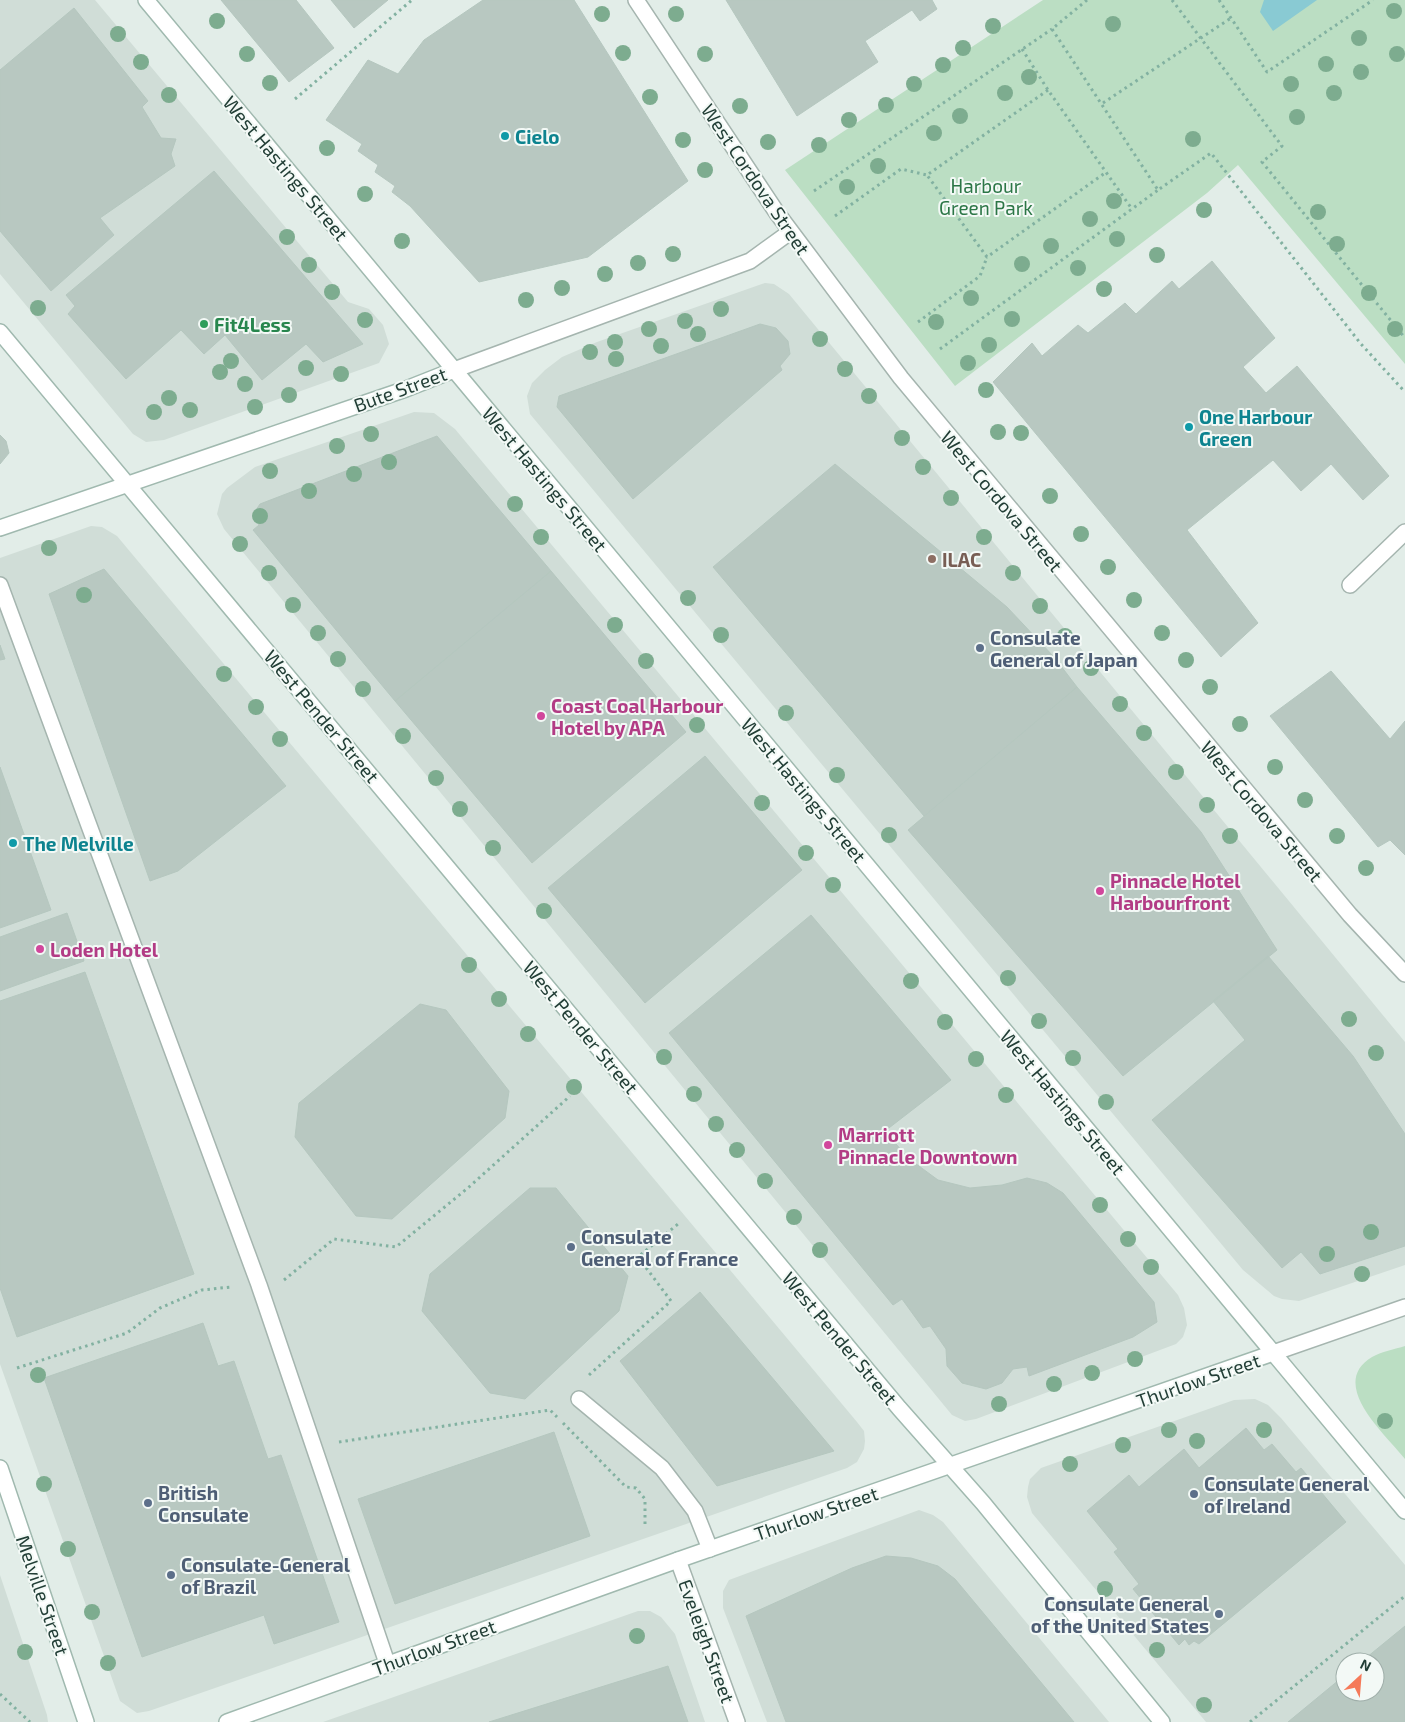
<svg xmlns="http://www.w3.org/2000/svg" width="1405" height="1722" font-family="'Exo 2',sans-serif">
  <style>
    .built { fill: #d0ddd7; fill-rule: evenodd }
    .green { fill: #bbdec3 }
    .water { fill: #89cad3 }
    .building { fill: #b8c8c1; stroke: #b5c7bf }
    .lines { fill: none; stroke-linecap: round; stroke-linejoin: round }
    .lane-casing { stroke: #a5b5af; stroke-width: 18 }
    .street-casing { stroke: #a5b5af; stroke-width: 18 }
    .secondary-casing { stroke: #a0b9af; stroke-width: 18 }
    .path { stroke: #82b1a1; stroke-width: 3; stroke-dasharray: 2.5 4; stroke-linecap: butt }
    .lane { stroke: #fff; stroke-width: 15 }
    .street { stroke: #fff; stroke-width: 15 }
    .secondary { stroke: #fff; stroke-width: 15 }
    .tree { fill: #7dac8f }
    .culture-dot { fill: #0f9aa8; stroke: #f3f9f6; stroke-width: 2 }
    .leisure-dot { fill: #2e9e5b; stroke: #f3f9f6; stroke-width: 2 }
    .education-dot { fill: #8d6e63; stroke: #f3f9f6; stroke-width: 2 }
    .service-dot { fill: #5c6f8a; stroke: #f3f9f6; stroke-width: 2 }
    .hotel-dot { fill: #d1479c; stroke: #f3f9f6; stroke-width: 2 }
    .labels { text-anchor: middle; dominant-baseline: central; stroke-width: 4; stroke-linejoin: round; paint-order: stroke }
    .culture-label { font-size: 19px; font-weight: bold; fill: #0d838f; stroke: #f3f9f6; text-anchor: start }
    .street-label { font-size: 19px; fill: #223e36; stroke: #f3f9f6 }
    .park-label { font-size: 19px; fill: #2b7646; stroke: #f3f9f6 }
    .leisure-label { font-size: 19px; font-weight: bold; fill: #27864d; stroke: #f3f9f6; text-anchor: start }
    .education-label { font-size: 19px; font-weight: bold; fill: #785e54; stroke: #f3f9f6; text-anchor: start }
    .service-label { font-size: 19px; font-weight: bold; fill: #4e5e75; stroke: #f3f9f6; text-anchor: start }
    .hotel-label { font-size: 19px; font-weight: bold; fill: #b23c85; stroke: #f3f9f6; text-anchor: start }
  </style>
  <rect width="100%" height="100%" fill="#e2ede8"/>
  <path class="built" d="M0,0H95L348,302L369,309L383,325L389,344L379,363L164,440L146,442L133,434L0,274Z
    M765,283L774,284L789,294L1405,1042V1265L1299,1301L1282,1299L1274,1296L1243,1270L530,414L527,396L532,383L545,370L562,357L597,342Z
    M414,412L434,413L455,429L1178,1295L1184,1308L1187,1325L1183,1337L1176,1344L976,1419L965,1421L952,1415L224,529L217,514L222,494L227,488L255,467Z
    M91,526L102,527L117,536L857,1422L864,1431L865,1441L864,1449L857,1462L847,1468L149,1711L137,1713L120,1701L0,1364V558Z
    M1255,1399L1268,1405L1281,1418L1405,1565V1722H1206L1032,1513L1027,1497L1028,1487L1030,1479L1041,1468L1234,1400ZM1345,1662H1375V1692H1345Z
    M919,1510L933,1515L943,1522L1109,1722H767L723,1608V1591L729,1580Z
    M0,1575L47,1715L48,1722H0Z
    M638,1611H650L661,1617L675,1634L705,1722H323Z"/>
  <path class="green" d="M1043,0H1405V364L1238,165L1207,193L955,386L785,170Z
    M1405,1346V1459C1386,1435 1327,1384 1372,1357C1381,1352 1395,1349 1405,1346Z"/>
  <path class="water" d="M1264,0H1317L1273,31L1260,12Z"/>
  <path class="building" d="M221,0H296L334,48L289,82Z
    M331,0H388L354,28Z
    M483,0H574L688,181L588,257L479,282L410,206L392,192L395,186L375,172L378,165L358,151L362,144L326,120L368,60L398,74L424,40Z
    M726,0H932L937,9L920,21L912,10L865,41L878,62L797,116Z
    M74,8L148,101L142,107L161,138L176,139L171,154L175,166L100,218L114,235L51,291L0,231V70Z
    M214,171L363,344L323,362L306,344L262,380L225,335L204,354L181,330L126,379L68,314L75,306L66,295Z
    M1212,261L1275,338L1243,367L1266,393L1297,366L1389,476L1363,500L1331,464L1301,491L1273,460L1187,530L1258,623L1221,657L993,382L1032,343L1042,356L1078,325L1088,333L1125,303L1136,314L1172,281L1179,289Z
    M760,324L776,328L788,341L790,354L780,366L782,370L633,499L557,407L559,396Z
    M0,435L6,441L9,453L0,464Z
    M437,436L551,571L395,701L253,530L259,525L254,513L260,504Z
    M835,464L1007,607L1054,657L1077,687L924,816L713,567Z
    M104,569L286,786L178,871L150,881L49,594Z
    M551,571L686,732L532,863L395,701Z
    M0,645L5,659L0,660Z
    M1331,671L1390,739L1405,721V855L1390,840L1378,847L1270,716Z
    M1077,687L1201,832L1277,950L1123,1076L908,830Z
    M705,756L802,870L645,1003L548,888Z
    M0,767L51,910L0,928Z
    M67,913L84,961L0,991V937Z
    M811,915L951,1080L885,1131L908,1158L938,1180L970,1188L1002,1185L1027,1178L1047,1183L1063,1193L1154,1302L1157,1322L1133,1337L1029,1376L1027,1367L1013,1369L1002,1383L986,1389L962,1383L947,1366L946,1349L930,1326L923,1328L902,1299L893,1305L669,1033Z
    M1268,956L1353,1056L1405,1134V1246L1320,1274L1301,1252L1282,1268L1152,1120L1245,1040L1213,1001Z
    M85,972L194,1274L17,1337L0,1288V1001Z
    M420,1004L446,1010L509,1091L505,1118L392,1219L356,1216L295,1137L299,1103Z
    M530,1188H556L628,1276L619,1311L525,1399L490,1393L422,1311L430,1274Z
    M700,1292L834,1451L717,1486L620,1361Z
    M203,1323L218,1366L234,1361L268,1459L281,1455L339,1622L274,1644L264,1615L142,1657L44,1378Z
    M1246,1428L1264,1450L1272,1444L1296,1472L1301,1468L1346,1522L1199,1644L1194,1641L1189,1645L1185,1639L1179,1645L1133,1589L1139,1584L1114,1552L1118,1549L1087,1511L1129,1475L1139,1487L1184,1449L1199,1468Z
    M554,1432L590,1536L395,1604L358,1499Z
    M886,1556L911,1558L938,1566L955,1579L1074,1722H786L746,1616L852,1568Z
    M1405,1626V1722H1288L1345,1675V1692H1375V1662H1361Z
    M668,1666L688,1722H489Z"/>
  <g class="lines">
    <g class="lane-casing">
      <path id="lane" d="M0,585L259,1285L387,1663
        M1350,585L1405,532
        M579,1399L662,1468L695,1511L710,1549"/>
    </g>
    <g class="street-casing">
      <path id="street" d="M636,0L777,213L901,378L1350,915L1405,974
        M454,370L750,261L790,232
        M1273,1353L1405,1307
        M678,1560L737,1722"/>
    </g>
    <g class="secondary-casing">
      <path id="secondary" d="M146,0L1405,1511
        M0,332L899,1408L983,1503L1162,1722
        M0,528L406,389L454,370
        M0,1468L86,1722
        M227,1722L678,1560L1273,1353"/>
    </g>
    <path class="path" d="M1087,0L1052,29L1158,190L1211,153L1361,344L1405,392
      M1172,0L1282,146L1262,162L1405,338
      M1219,0L1267,72L1373,0
      M1022,49L1048,90L1132,209
      M1048,90L927,175L987,257L1105,173
      M295,99L412,0
      M1103,103L1231,18
      M814,191L1052,29
      M835,216L901,169L927,175
      M918,322L980,276L987,257
      M940,349L1158,190
      M284,1280L334,1239L396,1247L469,1187L570,1096
      M17,1368L127,1333L160,1308L202,1290L231,1287
      M589,1375L671,1301L638,1257L678,1224
      M563,1423L626,1487L636,1488L645,1499V1527
      M339,1442L550,1410L557,1417
      M0,1694L30,1722
      M1250,1722L1405,1596"/>
    <use href="#lane" class="lane"/>
    <use href="#street" class="street"/>
    <use href="#secondary" class="secondary"/>
  </g>
  <g class="tree">
    <circle cx="1394" cy="11" r="8"/>
    <circle cx="602" cy="14" r="8"/>
    <circle cx="676" cy="14" r="8"/>
    <circle cx="217" cy="21" r="8"/>
    <circle cx="1113" cy="24" r="8"/>
    <circle cx="993" cy="26" r="8"/>
    <circle cx="118" cy="34" r="8"/>
    <circle cx="1359" cy="38" r="8"/>
    <circle cx="963" cy="48" r="8"/>
    <circle cx="623" cy="53" r="8"/>
    <circle cx="247" cy="54" r="8"/>
    <circle cx="705" cy="54" r="8"/>
    <circle cx="1397" cy="54" r="8"/>
    <circle cx="141" cy="62" r="8"/>
    <circle cx="1326" cy="64" r="8"/>
    <circle cx="943" cy="65" r="8"/>
    <circle cx="1361" cy="72" r="8"/>
    <circle cx="1029" cy="77" r="8"/>
    <circle cx="270" cy="83" r="8"/>
    <circle cx="914" cy="84" r="8"/>
    <circle cx="1291" cy="84" r="8"/>
    <circle cx="1005" cy="93" r="8"/>
    <circle cx="1334" cy="93" r="8"/>
    <circle cx="169" cy="95" r="8"/>
    <circle cx="650" cy="97" r="8"/>
    <circle cx="886" cy="105" r="8"/>
    <circle cx="740" cy="106" r="8"/>
    <circle cx="960" cy="116" r="8"/>
    <circle cx="1297" cy="117" r="8"/>
    <circle cx="849" cy="120" r="8"/>
    <circle cx="934" cy="133" r="8"/>
    <circle cx="1193" cy="139" r="8"/>
    <circle cx="683" cy="140" r="8"/>
    <circle cx="768" cy="142" r="8"/>
    <circle cx="819" cy="145" r="8"/>
    <circle cx="327" cy="148" r="8"/>
    <circle cx="878" cy="166" r="8"/>
    <circle cx="705" cy="170" r="8"/>
    <circle cx="847" cy="187" r="8"/>
    <circle cx="365" cy="194" r="8"/>
    <circle cx="1114" cy="201" r="8"/>
    <circle cx="1204" cy="210" r="8"/>
    <circle cx="1318" cy="212" r="8"/>
    <circle cx="1090" cy="219" r="8"/>
    <circle cx="287" cy="237" r="8"/>
    <circle cx="1117" cy="239" r="8"/>
    <circle cx="402" cy="241" r="8"/>
    <circle cx="1337" cy="244" r="8"/>
    <circle cx="1051" cy="246" r="8"/>
    <circle cx="673" cy="254" r="8"/>
    <circle cx="1157" cy="255" r="8"/>
    <circle cx="638" cy="263" r="8"/>
    <circle cx="1022" cy="264" r="8"/>
    <circle cx="309" cy="265" r="8"/>
    <circle cx="1078" cy="268" r="8"/>
    <circle cx="605" cy="274" r="8"/>
    <circle cx="562" cy="288" r="8"/>
    <circle cx="1104" cy="289" r="8"/>
    <circle cx="332" cy="292" r="8"/>
    <circle cx="1369" cy="293" r="8"/>
    <circle cx="971" cy="298" r="8"/>
    <circle cx="526" cy="300" r="8"/>
    <circle cx="38" cy="308" r="8"/>
    <circle cx="721" cy="309" r="8"/>
    <circle cx="1012" cy="319" r="8"/>
    <circle cx="365" cy="320" r="8"/>
    <circle cx="685" cy="321" r="8"/>
    <circle cx="936" cy="322" r="8"/>
    <circle cx="649" cy="329" r="8"/>
    <circle cx="1395" cy="329" r="8"/>
    <circle cx="698" cy="334" r="8"/>
    <circle cx="820" cy="339" r="8"/>
    <circle cx="615" cy="342" r="8"/>
    <circle cx="989" cy="345" r="8"/>
    <circle cx="661" cy="346" r="8"/>
    <circle cx="590" cy="352" r="8"/>
    <circle cx="616" cy="359" r="8"/>
    <circle cx="231" cy="361" r="8"/>
    <circle cx="968" cy="363" r="8"/>
    <circle cx="306" cy="368" r="8"/>
    <circle cx="845" cy="369" r="8"/>
    <circle cx="220" cy="372" r="8"/>
    <circle cx="341" cy="374" r="8"/>
    <circle cx="245" cy="384" r="8"/>
    <circle cx="986" cy="390" r="8"/>
    <circle cx="289" cy="395" r="8"/>
    <circle cx="869" cy="396" r="8"/>
    <circle cx="169" cy="398" r="8"/>
    <circle cx="255" cy="407" r="8"/>
    <circle cx="190" cy="410" r="8"/>
    <circle cx="154" cy="412" r="8"/>
    <circle cx="998" cy="432" r="8"/>
    <circle cx="1021" cy="433" r="8"/>
    <circle cx="371" cy="434" r="8"/>
    <circle cx="902" cy="438" r="8"/>
    <circle cx="337" cy="446" r="8"/>
    <circle cx="389" cy="462" r="8"/>
    <circle cx="923" cy="467" r="8"/>
    <circle cx="270" cy="471" r="8"/>
    <circle cx="354" cy="474" r="8"/>
    <circle cx="309" cy="491" r="8"/>
    <circle cx="1050" cy="496" r="8"/>
    <circle cx="951" cy="498" r="8"/>
    <circle cx="515" cy="504" r="8"/>
    <circle cx="260" cy="516" r="8"/>
    <circle cx="1081" cy="534" r="8"/>
    <circle cx="541" cy="537" r="8"/>
    <circle cx="984" cy="537" r="8"/>
    <circle cx="240" cy="544" r="8"/>
    <circle cx="49" cy="548" r="8"/>
    <circle cx="1108" cy="567" r="8"/>
    <circle cx="269" cy="573" r="8"/>
    <circle cx="1013" cy="573" r="8"/>
    <circle cx="84" cy="595" r="8"/>
    <circle cx="688" cy="598" r="8"/>
    <circle cx="1134" cy="600" r="8"/>
    <circle cx="293" cy="605" r="8"/>
    <circle cx="1040" cy="606" r="8"/>
    <circle cx="615" cy="625" r="8"/>
    <circle cx="318" cy="633" r="8"/>
    <circle cx="1162" cy="633" r="8"/>
    <circle cx="721" cy="635" r="8"/>
    <circle cx="1065" cy="636" r="8"/>
    <circle cx="338" cy="659" r="8"/>
    <circle cx="1186" cy="660" r="8"/>
    <circle cx="646" cy="661" r="8"/>
    <circle cx="1091" cy="668" r="8"/>
    <circle cx="224" cy="674" r="8"/>
    <circle cx="1210" cy="687" r="8"/>
    <circle cx="363" cy="689" r="8"/>
    <circle cx="1120" cy="704" r="8"/>
    <circle cx="256" cy="707" r="8"/>
    <circle cx="786" cy="713" r="8"/>
    <circle cx="1240" cy="724" r="8"/>
    <circle cx="697" cy="725" r="8"/>
    <circle cx="1144" cy="733" r="8"/>
    <circle cx="403" cy="736" r="8"/>
    <circle cx="280" cy="739" r="8"/>
    <circle cx="1275" cy="767" r="8"/>
    <circle cx="1176" cy="772" r="8"/>
    <circle cx="837" cy="775" r="8"/>
    <circle cx="436" cy="778" r="8"/>
    <circle cx="1305" cy="800" r="8"/>
    <circle cx="762" cy="803" r="8"/>
    <circle cx="1207" cy="805" r="8"/>
    <circle cx="460" cy="809" r="8"/>
    <circle cx="889" cy="835" r="8"/>
    <circle cx="1230" cy="836" r="8"/>
    <circle cx="1337" cy="836" r="8"/>
    <circle cx="493" cy="848" r="8"/>
    <circle cx="806" cy="853" r="8"/>
    <circle cx="1366" cy="868" r="8"/>
    <circle cx="833" cy="885" r="8"/>
    <circle cx="544" cy="911" r="8"/>
    <circle cx="469" cy="965" r="8"/>
    <circle cx="1008" cy="978" r="8"/>
    <circle cx="911" cy="981" r="8"/>
    <circle cx="499" cy="999" r="8"/>
    <circle cx="1349" cy="1019" r="8"/>
    <circle cx="1039" cy="1021" r="8"/>
    <circle cx="945" cy="1022" r="8"/>
    <circle cx="528" cy="1034" r="8"/>
    <circle cx="1376" cy="1053" r="8"/>
    <circle cx="664" cy="1057" r="8"/>
    <circle cx="1073" cy="1058" r="8"/>
    <circle cx="976" cy="1059" r="8"/>
    <circle cx="574" cy="1087" r="8"/>
    <circle cx="694" cy="1094" r="8"/>
    <circle cx="1006" cy="1095" r="8"/>
    <circle cx="1106" cy="1102" r="8"/>
    <circle cx="716" cy="1124" r="8"/>
    <circle cx="737" cy="1150" r="8"/>
    <circle cx="765" cy="1181" r="8"/>
    <circle cx="1100" cy="1205" r="8"/>
    <circle cx="794" cy="1217" r="8"/>
    <circle cx="1371" cy="1232" r="8"/>
    <circle cx="1128" cy="1239" r="8"/>
    <circle cx="820" cy="1250" r="8"/>
    <circle cx="1327" cy="1254" r="8"/>
    <circle cx="1151" cy="1267" r="8"/>
    <circle cx="1362" cy="1274" r="8"/>
    <circle cx="1135" cy="1359" r="8"/>
    <circle cx="1092" cy="1373" r="8"/>
    <circle cx="38" cy="1375" r="8"/>
    <circle cx="1054" cy="1384" r="8"/>
    <circle cx="999" cy="1404" r="8"/>
    <circle cx="1385" cy="1421" r="8"/>
    <circle cx="1169" cy="1430" r="8"/>
    <circle cx="1264" cy="1430" r="8"/>
    <circle cx="1197" cy="1441" r="8"/>
    <circle cx="1123" cy="1445" r="8"/>
    <circle cx="1070" cy="1464" r="8"/>
    <circle cx="44" cy="1484" r="8"/>
    <circle cx="68" cy="1549" r="8"/>
    <circle cx="1105" cy="1589" r="8"/>
    <circle cx="92" cy="1612" r="8"/>
    <circle cx="637" cy="1636" r="8"/>
    <circle cx="1157" cy="1650" r="8"/>
    <circle cx="25" cy="1652" r="8"/>
    <circle cx="108" cy="1663" r="8"/>
    <circle cx="1204" cy="1705" r="8"/>
  </g>
  <g class="culture-dot">
    <circle cx="505" cy="136" r="5"/>
    <circle cx="1189" cy="427" r="5"/>
    <circle cx="13" cy="843" r="5"/>
  </g>
  <circle class="leisure-dot" cx="204" cy="324" r="5"/>
  <circle class="education-dot" cx="932" cy="559" r="5"/>
  <g class="service-dot">
    <circle cx="980" cy="648" r="5"/>
    <circle cx="571" cy="1247" r="5"/>
    <circle cx="1194" cy="1494" r="5"/>
    <circle cx="148" cy="1503" r="5"/>
    <circle cx="171" cy="1575" r="5"/>
    <circle cx="1219" cy="1614" r="5"/>
  </g>
  <g class="hotel-dot">
    <circle cx="541" cy="716" r="5"/>
    <circle cx="1100" cy="891" r="5"/>
    <circle cx="40" cy="949" r="5"/>
    <circle cx="828" cy="1145" r="5"/>
  </g>
  <g class="labels">
    <g class="culture-label">
      <text x="515" y="136">Cielo</text>
      <text x="1199" y="416">One Harbour<tspan x="1199" dy="22">Green</tspan></text>
      <text x="23" y="843">The Melville</text>
    </g>
    <g class="street-label">
      <text transform="translate(286 168) rotate(50)">West Hastings Street</text>
      <text transform="translate(756 179) rotate(56)">West Cordova Street</text>
      <text transform="translate(400 389) rotate(-20)">Bute Street</text>
      <text transform="translate(545 479) rotate(50)">West Hastings Street</text>
      <text transform="translate(1002 501) rotate(50)">West Cordova Street</text>
      <text transform="translate(322 716) rotate(50)">West Pender Street</text>
      <text transform="translate(804 790) rotate(50)">West Hastings Street</text>
      <text transform="translate(1262 811) rotate(50)">West Cordova Street</text>
      <text transform="translate(581 1027) rotate(50)">West Pender Street</text>
      <text transform="translate(1063 1102) rotate(50)">West Hastings Street</text>
      <text transform="translate(840 1338) rotate(50)">West Pender Street</text>
      <text transform="translate(1198 1380) rotate(-19)">Thurlow Street</text>
      <text transform="translate(816 1513) rotate(-19)">Thurlow Street</text>
      <text transform="translate(43 1595) rotate(71)">Melville Street</text>
      <text transform="translate(707 1641) rotate(70)">Eveleigh Street</text>
      <text transform="translate(434 1647) rotate(-20)">Thurlow Street</text>
    </g>
    <g class="park-label">
      <text x="986" y="185">Harbour<tspan x="986" dy="22">Green Park</tspan></text>
    </g>
    <g class="leisure-label">
      <text x="214" y="324">Fit4Less</text>
    </g>
    <g class="education-label">
      <text x="942" y="559">ILAC</text>
    </g>
    <g class="service-label">
      <text x="990" y="637">Consulate<tspan x="990" dy="22">General of Japan</tspan></text>
      <text x="581" y="1236">Consulate<tspan x="581" dy="22">General of France</tspan></text>
      <text x="1204" y="1483">Consulate General<tspan x="1204" dy="22">of Ireland</tspan></text>
      <text x="158" y="1492">British<tspan x="158" dy="22">Consulate</tspan></text>
      <text x="181" y="1564">Consulate-General<tspan x="181" dy="22">of Brazil</tspan></text>
      <text x="1209" y="1603" text-anchor="end">Consulate General<tspan x="1209" dy="22">of the United States</tspan></text>
    </g>
    <g class="hotel-label">
      <text x="551" y="705">Coast Coal Harbour<tspan x="551" dy="22">Hotel by APA</tspan></text>
      <text x="1110" y="880">Pinnacle Hotel<tspan x="1110" dy="22">Harbourfront</tspan></text>
      <text x="50" y="949">Loden Hotel</text>
      <text x="838" y="1134">Marriott<tspan x="838" dy="22">Pinnacle Downtown</tspan></text>
    </g>
  </g>
  <g transform="translate(1360 1677) rotate(26)"><circle r="24" fill="#f3f9f6" stroke="#9faea9"/>
  <path d="M0-4L9 19L0 12L-9 19Z" fill="#f57a59"/>
  <text y="-8" font-size="14" font-weight="bold" text-anchor="middle" fill="#223e36">N</text>
  </g>
</svg>
